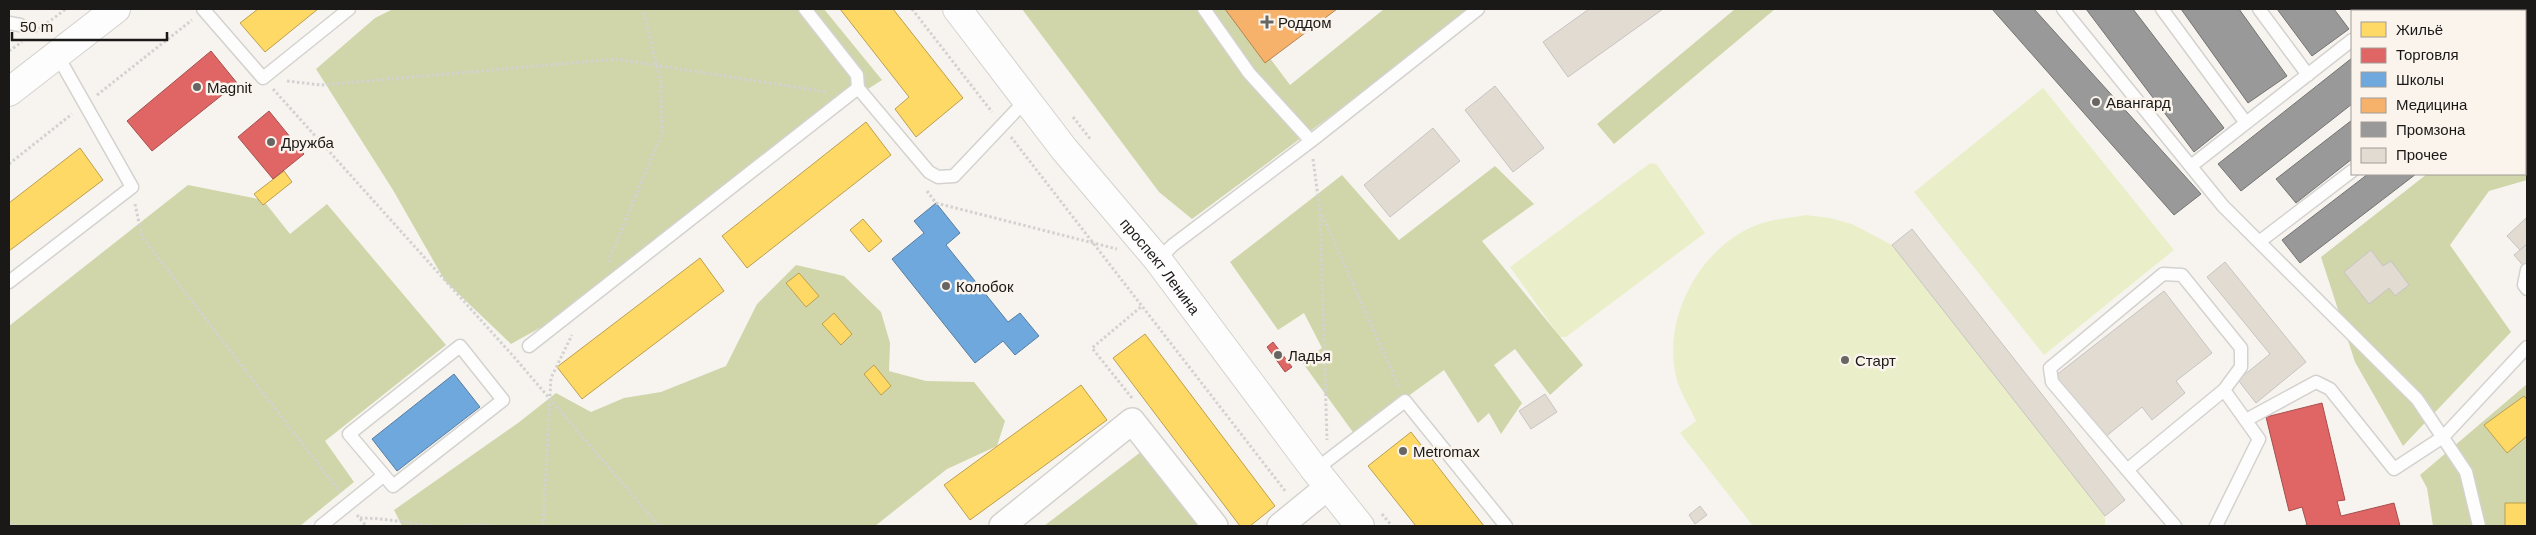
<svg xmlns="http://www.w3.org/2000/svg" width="2536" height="535" font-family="Helvetica,sans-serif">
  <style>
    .green { fill: #eaefca }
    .forest { fill: #d0d6a9 }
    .homes { fill: #ffd966; stroke: #bb9f4e }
    .shops { fill: #e06666; stroke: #a54f4e }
    .schools { fill: #6fa8dc; stroke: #567da1 }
    .health { fill: #f6b26b; stroke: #b48452 }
    .industry { fill: #999; stroke: #737372 }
    .building { fill: #e2dbd2; stroke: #c6c4c1 }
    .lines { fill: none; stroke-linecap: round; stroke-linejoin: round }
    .service-casing { stroke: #d4d2ce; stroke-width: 15 }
    .minor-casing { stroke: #d4d2ce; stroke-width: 28 }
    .tertiary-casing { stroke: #d4d2ce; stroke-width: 30 }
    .path { stroke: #d3d2d1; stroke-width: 3; stroke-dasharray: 2.5 2.5; stroke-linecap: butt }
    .service { stroke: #fefdfd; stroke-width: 12 }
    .minor { stroke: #fefdfd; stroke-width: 25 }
    .tertiary { stroke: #fefdfd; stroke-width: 28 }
    .poi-dot { fill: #686663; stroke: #faf4ed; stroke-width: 2 }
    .labels { text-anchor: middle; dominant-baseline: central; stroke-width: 5; stroke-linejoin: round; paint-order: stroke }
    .poi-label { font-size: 15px; fill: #1b1917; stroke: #faf4ed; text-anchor: start }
    .street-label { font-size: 15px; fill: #1b1917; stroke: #faf4ed }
  </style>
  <rect width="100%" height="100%" fill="#f7f4f0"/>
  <path class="green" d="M2043,88L2174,250L2044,355L1914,192Z
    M1653,163L1657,165L1705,233L1566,337H1560L1510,267L1649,164Z
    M1806,215L1830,218L1852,224L1892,245L1912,229L2125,500L2105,516V526H1753L1680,433L1696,421C1690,407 1679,391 1676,376C1662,317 1701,246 1757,225C1772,219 1790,218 1806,215Z"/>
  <path class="forest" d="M393,9H824L882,80L759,159L581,305L511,344L445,281L393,190L316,69L375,18Z
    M1022,9H1233L1290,85L1384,9H1475L1192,219L1159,192Z
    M1735,9H1775L1614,144L1597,124Z
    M2527,96V180L2489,191L2450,245L2511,332L2403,446L2355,362L2321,257L2427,174H2525V98Z
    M1495,166L1534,204L1482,241L1583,365L1550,395L1515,349L1494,365L1522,403L1501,434L1489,413L1478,423L1444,370L1355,435L1302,362L1322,348L1304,313L1278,330L1230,262L1342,175L1399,240Z
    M188,185L263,200L290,234L327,204L446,345L325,441L354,482L300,526H9V326Z
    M796,265L844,276L881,312L890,343L889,371L926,381L974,382L1005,421L997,446L947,469L875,526H402L394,510L518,423L556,393L591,412L624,398L661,392L726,366L757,304Z
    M2527,384V526H2433L2427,488L2420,475Z
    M1146,448L1206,526H1044Z"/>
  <path class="homes" d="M258,9H318L265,52L240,23Z
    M840,9H893L963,98L916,137L895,109L909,97Z
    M866,122L891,155L747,268L722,236Z
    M80,148L103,180L9,251V203Z
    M284,171L292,182L263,205L254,194Z
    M863,219L882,241L869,252L850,230Z
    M700,258L724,291L582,399L557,367Z
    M799,273L819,296L806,307L786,283Z
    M834,313L852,334L841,345L822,324Z
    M1145,334L1275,506L1250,526H1240L1113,358Z
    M874,365L891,386L881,395L864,374Z
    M1081,385L1107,420L970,520L944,485Z
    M2524,396L2527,400V436L2507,453L2484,425Z
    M1411,432L1477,517L1484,526H1416L1368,466Z
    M2505,503H2527V526H2505Z"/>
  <path class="shops" d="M211,51L237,83L152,151L127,121Z
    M269,111L304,154L273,179L238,137Z
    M1273,342L1292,367L1285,372L1267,347Z
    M2322,403L2345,500L2337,501L2341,516L2394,503L2400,526H2301L2307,525L2302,507L2289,511L2266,417Z"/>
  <path class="schools" d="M936,203L960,233L946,245L1008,322L1020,313L1039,336L1015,355L1003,341L975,363L892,259L924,233L914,221Z
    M454,374L480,407L397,471L372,439Z"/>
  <path class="health" d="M1225,9H1337L1265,63Z"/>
  <path class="industry" d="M1992,9H2034L2201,194L2174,215Z
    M2086,9H2133L2224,128L2194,152Z
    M2181,9H2239L2287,76L2248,103Z
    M2277,9H2334L2349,29L2312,56Z
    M2414,9H2474L2471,11H2411Z
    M2497,9H2527V23L2525,25V11H2493Z
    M2527,50V88L2525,90V52Z
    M2352,58V104L2241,191L2218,164Z
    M2352,120V159L2296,203L2276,179Z
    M2368,174H2416L2300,263L2282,240Z"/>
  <path class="building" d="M1589,9H1663L1568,77L1543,42Z
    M1495,86L1544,148L1513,172L1465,110Z
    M1433,128L1460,161L1390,217L1364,185Z
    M2526,218L2527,244L2520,250L2507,236Z
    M1912,229L2125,500L2105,516L1892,245Z
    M2527,244V270L2514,255Z
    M2371,250L2383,266L2391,261L2409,285L2395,296L2389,288L2369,304L2344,272Z
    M2225,262L2306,362L2256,403L2238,380L2270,354L2207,277Z
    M2164,291L2212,353L2176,381L2185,393L2152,420L2142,407L2104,438L2055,376Z
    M1545,394L1557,412L1531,429L1519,411Z
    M1700,506L1707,515L1695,524L1689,515Z"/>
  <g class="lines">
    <g class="service-casing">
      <path id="service" d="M203,9L263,78L349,9
        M805,9L857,75L858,88L929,172L938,177L954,176L1026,100
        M1204,9L1249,73L1311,141
        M2063,9L2223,206L2417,399L2466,472L2479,526
        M2162,9L2246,123
        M2259,9L2308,75
        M2358,9L2360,11
        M2390,11L2393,9
        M9,23L20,25
        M2525,38L2527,36
        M2191,166L2352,40
        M2259,242L2352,171
        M1158,260L1173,245L1311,141L1478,9
        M2527,270L2524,285L2527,289
        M9,282L132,187L56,53
        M460,346L503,400L393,486L349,434Z
        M529,346L858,88
        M2246,420L2316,382L2330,389L2394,469L2443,437L2527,347
        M1315,470L1405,401L1506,526
        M2127,470L2224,390L2241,367V348L2182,275L2163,274L2050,368L2052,382L2175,526
        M321,526L383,476
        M2216,526L2259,439L2224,390"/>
    </g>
    <g class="minor-casing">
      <path id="minor" d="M1002,526L1132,421L1215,526
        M1280,526L1329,486"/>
    </g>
    <g class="tertiary-casing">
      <g id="tertiary">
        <path id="s1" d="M957,9L1064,149L1158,260L1315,470L1360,526"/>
        <path d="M9,92L116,9"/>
      </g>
    </g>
    <path class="path" d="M912,9L992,112
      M35,32L66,9
      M9,51L22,42
      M287,81L321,85L616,59L827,92
      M273,89L514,357L659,526
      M97,95L192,20
      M1073,117L1091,140
      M1011,137L1286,492
      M1313,159L1320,212L1327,440
      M9,164L72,114
      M927,191L936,203L1117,249
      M135,204L142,237L340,492
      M1322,215L1399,387
      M608,262L662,133L661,83L643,9
      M1132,398L1092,348L1142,306
      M1382,514L1392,526
      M357,515L366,526
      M360,518C385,518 408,523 433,526C454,528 475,523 495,526
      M9,523L18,526
      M543,526L551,378L572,335"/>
    <use href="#service" class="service"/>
    <use href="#minor" class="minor"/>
    <use href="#tertiary" class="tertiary"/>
  </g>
  <g class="poi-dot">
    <path d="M1264.5 14.5h5v5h5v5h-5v5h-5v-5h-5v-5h5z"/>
    <circle cx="197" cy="87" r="5"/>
    <circle cx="2096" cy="102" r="5"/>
    <circle cx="271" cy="142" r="5"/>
    <circle cx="946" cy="286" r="5"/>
    <circle cx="1278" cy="355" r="5"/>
    <circle cx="1845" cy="360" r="5"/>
    <circle cx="1403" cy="451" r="5"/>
  </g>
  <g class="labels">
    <g class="poi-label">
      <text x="1278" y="22">Роддом</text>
      <text x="207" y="87">Magnit</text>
      <text x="2106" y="102">Авангард</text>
      <text x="281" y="142">Дружба</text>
      <text x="956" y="286">Колобок</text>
      <text x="1288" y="355">Ладья</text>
      <text x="1855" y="360">Старт</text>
      <text x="1413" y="451">Metromax</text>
    </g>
    <g class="street-label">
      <text stroke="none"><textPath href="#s1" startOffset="328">проспект Ленина</textPath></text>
    </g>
  </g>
  <rect width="2536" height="535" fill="none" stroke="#1b1917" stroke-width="20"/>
  <rect x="2351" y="10" width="175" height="165" fill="#faf4ed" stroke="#a19c97"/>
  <rect x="2361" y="22" width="25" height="15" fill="#ffd966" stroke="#a19c97"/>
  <text x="2396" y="35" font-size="15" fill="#1b1917">Жильё</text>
  <rect x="2361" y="48" width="25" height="15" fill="#e06666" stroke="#a19c97"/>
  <text x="2396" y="60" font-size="15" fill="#1b1917">Торговля</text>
  <rect x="2361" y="72" width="25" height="15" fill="#6fa8dc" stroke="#a19c97"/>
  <text x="2396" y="85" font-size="15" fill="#1b1917">Школы</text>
  <rect x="2361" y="98" width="25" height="15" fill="#f6b26b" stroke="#a19c97"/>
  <text x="2396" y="110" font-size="15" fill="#1b1917">Медицина</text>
  <rect x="2361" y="122" width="25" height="15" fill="#999999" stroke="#a19c97"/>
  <text x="2396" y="135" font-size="15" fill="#1b1917">Промзона</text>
  <rect x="2361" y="148" width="25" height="15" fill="#e2dbd2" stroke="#a19c97"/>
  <text x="2396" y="160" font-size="15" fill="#1b1917">Прочее</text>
  <path d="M12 32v8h155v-8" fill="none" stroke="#1b1917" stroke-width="2.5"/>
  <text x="20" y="32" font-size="15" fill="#1b1917" stroke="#faf4ed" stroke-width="4" paint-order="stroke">50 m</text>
</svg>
